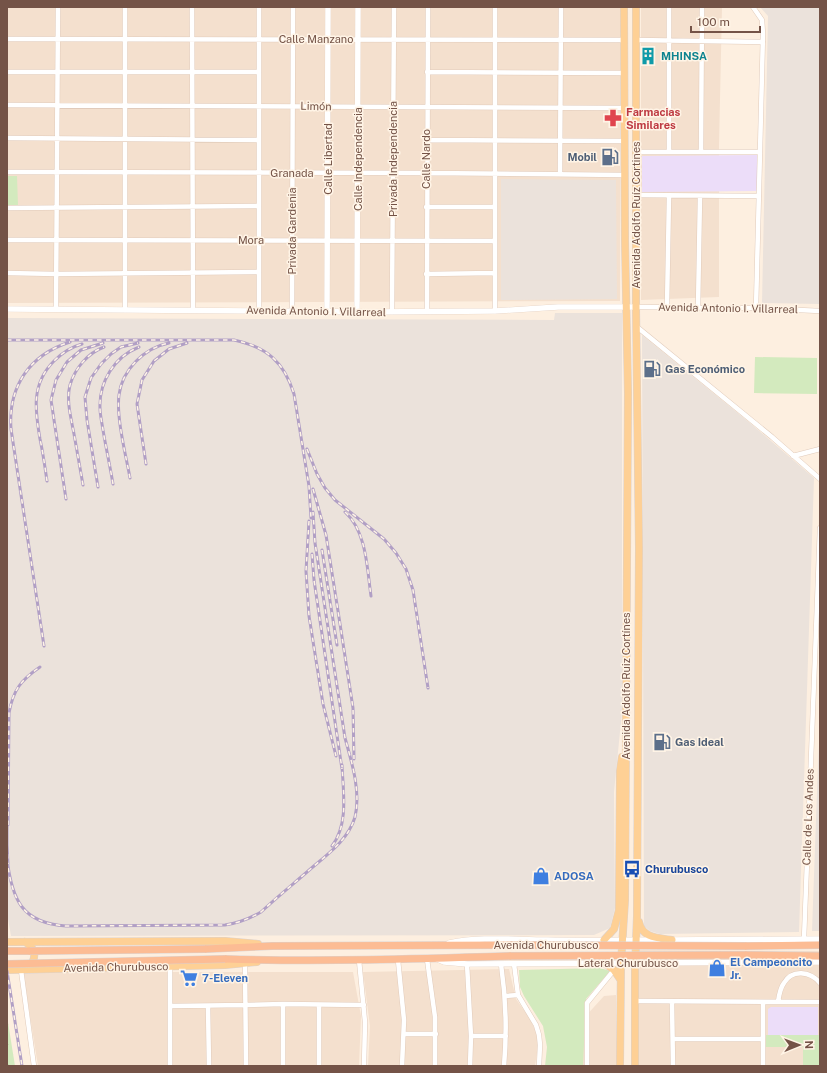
<svg xmlns="http://www.w3.org/2000/svg" width="827" height="1073" font-family="'Public Sans',sans-serif">
  <style>
    .residential { fill: #f4e0ce }
    .industrial { fill: #ebe2db }
    .education { fill: #ecddf9 }
    .grass { fill: url(#grass-tufts) }
    .park { fill: #d3eabe }
    .lines { fill: none; stroke-linecap: round; stroke-linejoin: round }
    .minor-casing { stroke: #e1cbbb; stroke-width: 5.5 }
    .tertiary-casing { stroke: #e1cbbb; stroke-width: 6 }
    .primary-casing { stroke: #dbd2cf; stroke-width: 8 }
    .trunk-casing { stroke: #dbd2cf; stroke-width: 8 }
    .minor { stroke: #fff; stroke-width: 4.5 }
    .tertiary { stroke: #fff; stroke-width: 5.5 }
    .primary { stroke: #fed095; stroke-width: 7 }
    .trunk { stroke: #fcbc94; stroke-width: 7 }
    .rail-casing { stroke: #b19fc5; stroke-width: 3 }
    .rail { stroke: #fff4e6; stroke-width: 1.5; stroke-dasharray: 4.5; stroke-linecap: butt }
    .trunk-bridge-casing { stroke: #dbd2cf; stroke-width: 8; stroke-linecap: butt }
    .trunk-bridge { stroke: #fcbc94; stroke-width: 7 }
    .labels { text-anchor: middle; dominant-baseline: central; stroke-width: 3; stroke-linejoin: round; paint-order: stroke }
    .street-label { font-size: 11px; fill: #745347; stroke: #fff4e6 }
    .culture-label { font-size: 11px; font-weight: bold; fill: #0d838f; stroke: #fff4e6; text-anchor: start }
    .health-label { font-size: 11px; font-weight: bold; fill: #be3a42; stroke: #fff4e6; text-anchor: start }
    .service-label { font-size: 11px; font-weight: bold; fill: #4e5e75; stroke: #fff4e6; text-anchor: start }
    .transit-label { font-size: 11px; font-weight: bold; fill: #164399; stroke: #fff4e6; text-anchor: start }
    .shop-label { font-size: 11px; font-weight: bold; fill: #366cbe; stroke: #fff4e6; text-anchor: start }
  </style>
  <defs>
    <pattern id="grass-tufts" width="24" height="20" patternUnits="userSpaceOnUse"><rect width="24" height="20" fill="#d3eabe"/><path d="M3 7l-1-3M5 7V3M7 7l1-3M15 17l-1-3M17 17v-4M19 17l1-3" fill="none" stroke="#b0c09c"/></pattern>
  </defs>
  <rect width="100%" height="100%" fill="#fdefe0"/>
  <path class="residential" d="M7,7H621L620,301L7,303Z
    M641,7H722L719,146V297L641,300Z
    M632,950L820,951V1066H631Z
    M509,969L516,999L530,1019L536,1032L538,1046L535,1066H368L370,1026L363,972Z
    M23,972H353L361,1016L359,1066H38Z
    M616,995L617,1066H548L552,1053L604,996Z"/>
  <path class="industrial" d="M760,7H820V304L762,303L768,16Z
    M501,179L616,180L617,299L501,300Z
    M555,313H622V712L614,792L615,908L610,928L594,935L11,936L7,913V318L554,320Z
    M642,335L750,423L814,478L799,932L660,934L650,931L644,926Z
    M820,726V931H812L818,764Z"/>
  <path class="education" d="M757,155V191L642,192V156Z
    M771,1007H818V1035H768V1009Z"/>
  <path class="grass" d="M7,1016L15,1066H7Z"/>
  <path class="park" d="M7,176H17L18,205H7Z
    M755,357L817,358V394L754,393Z
    M600,968L610,971L586,999L583,1066H545L547,1047L543,1026L524,996L520,987L519,970Z
    M766,1035H820V1066H803V1047H765Z"/>
  <g class="lines">
    <g class="minor-casing">
      <path id="minor" d="M192,7L193,310
        M753,7L762,20L763,34L756,308
        M7,39L624,40
        M636,40L763,42
        M7,72H259
        M427,72L624,73
        M7,105L624,108
        M7,138L259,140
        M426,140L624,141
        M636,152H760
        M669,152V7
        M701,152L702,7
        M7,172L427,173L624,175
        M560,174L561,7
        M636,195L759,196
        M426,207H494
        M7,208L259,206
        M7,240L494,241
        M7,273L57,274L259,272
        M426,274L494,273
        M636,307L756,308L820,311
        M667,307L669,196
        M698,308L700,196
        M56,309L58,7
        M125,310V7
        M259,310V7
        M292,311L293,7
        M427,311L428,7
        M495,311V7
        M392,312L394,7
        M637,327L772,437L820,479
        M793,456L820,449
        M804,939L820,528
        M427,959L435,1017V1066
        M359,960L365,1022L364,1066
        M398,960L404,1020L402,1066
        M245,963L246,1066
        M467,964L471,1036L470,1066
        M501,964C506,998 507,1032 504,1066
        M514,964L518,995L536,1025L539,1035L540,1045L539,1066
        M170,966V1066
        M21,970L34,1066
        M506,996L518,995
        M635,1001L820,1002
        M672,1002L673,1066
        M778,1002C779,995 780,988 784,983C792,969 810,971 820,983
        M283,1004V1066
        M319,1005V1066
        M170,1006L245,1005L283,1004L364,1005
        M208,1006L209,1066
        M405,1034H436
        M471,1036H506
        M673,1039H763
        M587,1066V1003L614,970
        M763,1066V1002"/>
    </g>
    <g class="tertiary-casing">
      <path id="tertiary" d="M7,309L373,312L495,311L558,307H636
        M327,312L328,7
        M357,312L358,7
        M668,940L820,939
        M449,943C480,936 515,940 547,940C584,941 621,940 658,940
        M437,959L444,962L467,964L820,962"/>
    </g>
    <g class="primary-casing">
      <path id="primary" d="M639,922C642,938 658,938 672,940
        M604,940L614,929L619,910L620,771L622,757
        M7,942L225,941L258,944
        M25,942C36,948 37,958 29,967
        M604,963L614,970L620,979
        M7,970L225,965L257,962
        M620,1066L621,963L625,900L628,393L625,241L624,7
        M635,1066V968L637,916L639,548L636,307V7"/>
    </g>
    <g class="trunk-casing">
      <path id="trunk" d="M745,946L820,945
        M205,949L272,946L510,945
        M7,951H30
        M745,955L820,956
        M225,959C320,962 416,959 511,956"/>
    </g>
    <use href="#minor" class="minor"/>
    <use href="#tertiary" class="tertiary"/>
    <use href="#primary" class="primary"/>
    <use href="#trunk" class="trunk"/>
    <g class="rail-casing">
      <path id="rail" d="M7,340H234C267,347 284,362 294,394L309,486L311,518
        M307,449L317,474L325,488L335,500L384,539L396,553L406,569L413,590L428,688
        M146,464L137,404L142,380L154,361L169,349L187,343
        M130,478C126,456 116,417 119,395C122,370 144,348 169,343
        M47,481C45,467 43,453 40,439C35,410 31,384 54,361C62,353 71,347 82,344
        M113,484C110,466 106,448 103,430C102,423 100,415 100,408C99,382 114,357 139,347
        M83,485C80,468 77,451 74,434C71,418 66,400 70,385C75,368 88,353 104,347
        M98,487L87,420L85,397L91,378L101,364L111,354L121,347L138,343
        M313,489L326,535L338,611L353,708L354,759
        M66,499L51,400L56,380L67,362L81,350L103,343
        M345,512C367,532 367,569 371,596
        M309,521L306,571L309,616L323,704L336,756
        M322,550L337,645
        M312,554L314,580L342,769
        M44,646L11,429C8,387 29,355 70,342
        M7,822V845
        M8,825L9,713C13,690 21,680 40,667
        M7,845L8,864
        M332,846C349,824 343,791 342,765
        M7,859C12,900 22,923 66,926L225,925C238,923 249,919 261,912C276,898 292,885 307,872C325,856 348,841 355,817C361,792 352,763 345,738L315,543L313,512
        M7,971L22,1066"/>
    </g>
    <use href="#rail" class="rail"/>
    <g class="trunk-bridge-casing">
      <path id="trunk-bridge" d="M510,945L745,946
        M30,951L205,949
        M511,956L745,955
        M7,964L225,959"/>
    </g>
    <use href="#trunk-bridge" class="trunk-bridge"/>
  </g>
  <defs>
    <g id="building-bare" transform="scale(1.38)"><path d="M-4-6H4V6H1V3H-1V6H-4ZM-2.5-4.3h1.7v1.8h-1.7ZM.8-4.3h1.7v1.8H.8ZM-2.5-1h1.7V.8h-1.7ZM.8-1h1.7V.8H.8Z" fill="#0f9aa8" stroke="#fff4e6" stroke-width="2.5" paint-order="stroke"/></g>
    <g id="pharmacy-bare" transform="scale(1.38)"><path d="M-2-6h4v4h4v4h-4v4h-4v-4h-4v-4h4Z" fill="#e0444e" stroke="#fff4e6" stroke-width="2.5" paint-order="stroke"/></g>
    <g id="fuel-bare" transform="scale(1.38)"><path d="M-5.5-6h7V0h2V4h1.3V-2.5L3-4.5l.8-.8L6-3V5H2.5V1h-1V6h-7ZM-4.2-4.7v3.2H.2V-4.7Z" fill="#5c6f8a" stroke="#fff4e6" stroke-width="2.5" paint-order="stroke"/></g>
    <g id="bus-bare" transform="scale(1.38)"><path d="M-5-6H5V4H4V6H2V4H-2V6H-4V4H-5ZM-3.5-4V0h7V-4ZM-3.5 1.2v1.5H-2V1.2ZM2 1.2v1.5H3.5V1.2Z" fill="#1a4fb4" stroke="#fff4e6" stroke-width="2.5" paint-order="stroke"/></g>
    <g id="shop-bare" transform="scale(1.38)"><path d="M-5-2.5h2.3a2.7 3.5 0 0 1 5.4 0H5L5.5 6h-11ZM-1.5-2.5h3a1.5 2.3 0 0 0-3 0Z" fill="#3f7fe0" stroke="#fff4e6" stroke-width="2.5" paint-order="stroke"/></g>
    <g id="supermarket-bare" transform="scale(1.38)"><path d="M-6-5.5h2.5l.6 2H6L4.5 2H-2.5L-4.4-4H-6ZM-1.5 3.2a1.3 1.3 0 1 0 .1 0ZM3 3.2a1.3 1.3 0 1 0 .1 0Z" fill="#3f7fe0" stroke="#fff4e6" stroke-width="2.5" paint-order="stroke"/></g>
  </defs>
  <g fill-rule="evenodd">
    <use href="#building-bare" x="648" y="56"/>
    <use href="#pharmacy-bare" x="613" y="118"/>
    <use href="#fuel-bare" x="610" y="157"/>
    <use href="#fuel-bare" x="652" y="369"/>
    <use href="#fuel-bare" x="662" y="742"/>
    <use href="#bus-bare" x="632" y="869"/>
    <use href="#shop-bare" x="541" y="876"/>
    <use href="#shop-bare" x="717" y="968"/>
    <use href="#supermarket-bare" x="189" y="978"/>
  </g>
  <g class="labels">
    <g class="street-label">
      <text x="316" y="39">Calle Manzano</text>
      <text transform="translate(316 106) rotate(1)">Limón</text>
      <text transform="translate(328 159) rotate(-90)">Calle Libertad</text>
      <text transform="translate(358 159) rotate(-90)">Calle Independencia</text>
      <text transform="translate(393 159) rotate(-90)">Privada Independencia</text>
      <text transform="translate(426 159) rotate(-90)">Calle Nardo</text>
      <text x="292" y="173">Granada</text>
      <text transform="translate(636 215) rotate(-90)">Avenida Adolfo Ruíz Cortines</text>
      <text transform="translate(292 231) rotate(-90)">Privada Gardenia</text>
      <text x="251" y="240">Mora</text>
      <text transform="translate(728 308) rotate(1)">Avenida Antonio I. Villarreal</text>
      <text transform="translate(316 311) rotate(1)">Avenida Antonio I. Villarreal</text>
      <text transform="translate(626 686) rotate(-90)">Avenida Adolfo Ruiz Cortínes</text>
      <text transform="translate(808 817) rotate(-88)">Calle de Los Andes</text>
      <text x="546" y="945">Avenida Churubusco</text>
      <text x="628" y="963">Lateral Churubusco</text>
      <text transform="translate(116 967) rotate(-1)">Avenida Churubusco</text>
    </g>
    <g class="culture-label">
      <text x="661" y="56">MHINSA</text>
    </g>
    <g class="health-label">
      <text x="626" y="112">Farmacias<tspan x="626" dy="13">Similares</tspan></text>
    </g>
    <g class="service-label">
      <text x="597" y="157" text-anchor="end">Mobil</text>
      <text x="665" y="369">Gas Económico</text>
      <text x="675" y="742">Gas Ideal</text>
    </g>
    <g class="transit-label">
      <text x="645" y="869">Churubusco</text>
    </g>
    <g class="shop-label">
      <text x="554" y="876">ADOSA</text>
      <text x="730" y="962">El Campeoncito<tspan x="730" dy="13">Jr.</tspan></text>
      <text x="202" y="978">7-Eleven</text>
    </g>
  </g>
  <rect width="827" height="1073" fill="none" stroke="#745347" stroke-width="16"/>
  <g transform="translate(799 1045) rotate(89)" stroke="#fff4e6" stroke-width="3" paint-order="stroke">
  <path d="M0-3L7 15L0 10L-7 15Z" fill="#745347"/>
  <text y="-6" font-size="11" font-weight="bold" text-anchor="middle" fill="#745347">N</text>
  </g>
  <path d="M691 26v6h69v-6" fill="none" stroke="#745347" stroke-width="2"/>
  <text x="697" y="26" font-size="12" fill="#745347" stroke="#fff4e6" stroke-width="3" paint-order="stroke">100 m</text>
</svg>
